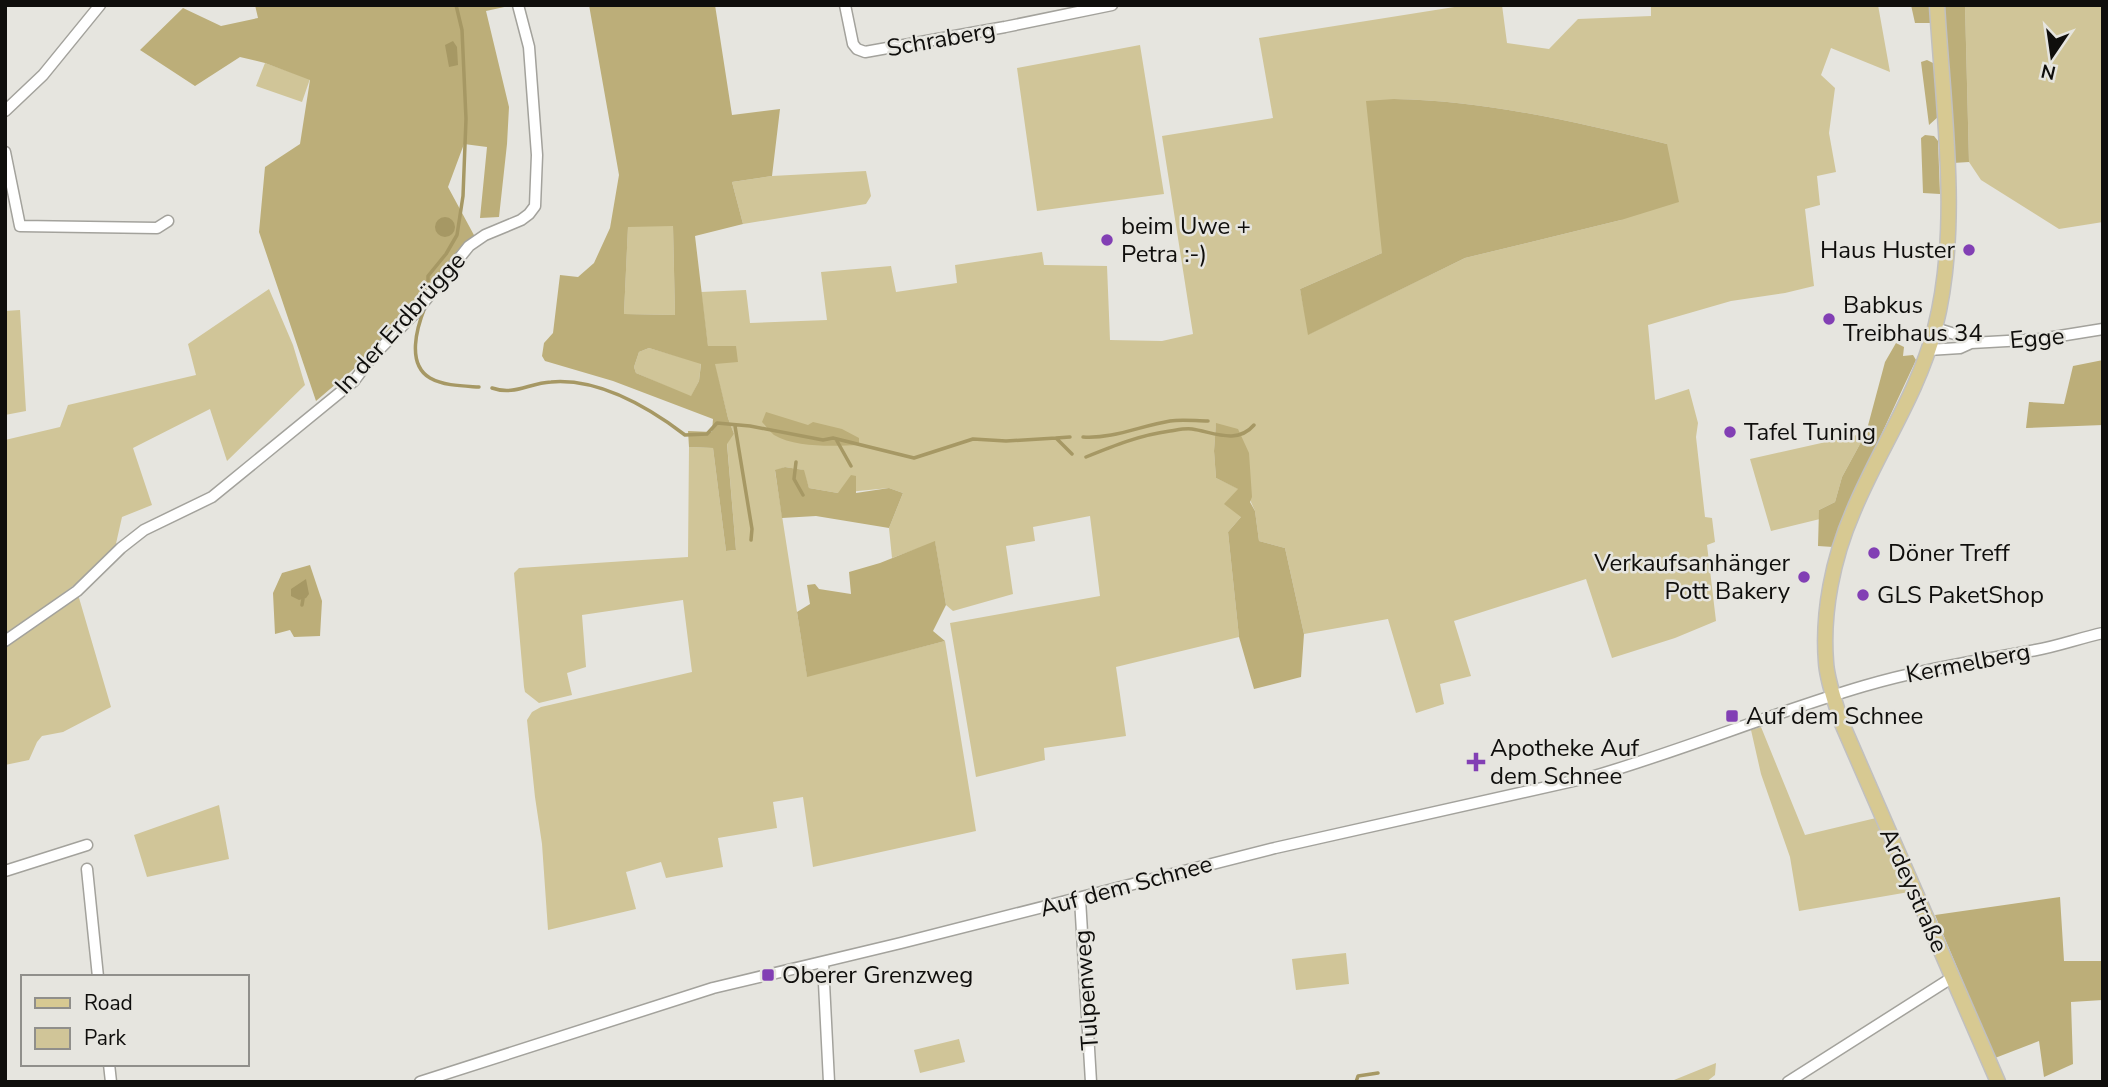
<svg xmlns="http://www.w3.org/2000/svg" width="2108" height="1087" font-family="'Nunito Sans',sans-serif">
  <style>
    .green { fill: #d0c598; fill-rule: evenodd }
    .forest { fill: #bcae79; fill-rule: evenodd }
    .water { fill: #a69864 }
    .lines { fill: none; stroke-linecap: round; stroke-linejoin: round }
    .stream { stroke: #a69864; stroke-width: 3.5 }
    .minor-casing { stroke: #a3a29c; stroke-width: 13 }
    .major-casing { stroke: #c1c0c0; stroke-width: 17 }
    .minor { stroke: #fff; stroke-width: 10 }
    .major { stroke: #d7c992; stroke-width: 14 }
    .poi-dot { fill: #823fb4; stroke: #e6e5df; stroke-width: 2.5 }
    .labels { text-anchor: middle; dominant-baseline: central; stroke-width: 5; stroke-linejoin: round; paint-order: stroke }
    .street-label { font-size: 24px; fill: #0f0e0c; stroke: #e6e5df }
    .poi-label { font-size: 24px; fill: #0f0e0c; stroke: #e6e5df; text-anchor: start }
  </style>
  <rect width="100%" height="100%" fill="#e6e5df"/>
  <path class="green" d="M1467,5H1502L1507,43L1549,49L1578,19L1651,16V5H1878L1890,72L1831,48L1821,75L1835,88L1829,133L1836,172L1817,176L1820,205L1805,209L1814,286L1785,293L1731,301L1648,325L1655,400L1689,389L1698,423L1696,437L1705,517L1712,518L1715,542L1707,545L1716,621L1675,638L1612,658L1586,579L1454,621L1471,676L1440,684L1444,704L1416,713L1388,619L1304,634L1285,548L1259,541L1255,511L1216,424L1214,451L1216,478L1239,489L1241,517L1228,532L1239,637L1116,667L1126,736L1044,748L1045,760L976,777L950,623L1100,596L1090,516L1033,527L1035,541L1006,546L1013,594L953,611L946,605L935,542L892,558L889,528L903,493L889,488L838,493L809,488L803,470L785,467L775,471L807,676L945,641L976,831L813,867L803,797L773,802L777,828L718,838L723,867L666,878L661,862L626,872L636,909L548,930L542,844L535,797L527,720L532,712L541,707L692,672L683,600L582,615L586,667L567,673L572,695L539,703L525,692L524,687L514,573L519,568L688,557L689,447L713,448L726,551L736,550L727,443L734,434L728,418L714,363L736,346L708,347L701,292L746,290L750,323L827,320L821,272L891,266L896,292L957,283L955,265L1042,252L1044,265L1107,266L1110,340L1162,341L1193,334L1162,136L1273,118L1259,38ZM1394,99C1491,101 1574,122 1667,144L1621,220L1465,258L1309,334L1300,289L1382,253Z
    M1965,5H2103V222L2059,229L1981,180L1969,162Z
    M1140,45L1164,194L1037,211L1017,68Z
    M265,63L310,79L302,102L256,86Z
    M866,171L871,196L866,204L743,224L732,182L772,176Z
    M628,226H673L675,315L624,314Z
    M269,289L293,345L305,385L227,461L210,409L133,448L152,505L122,517L115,548L89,574L5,637V440L60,427L68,405L196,375L188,344Z
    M20,310L26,411L5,415V311Z
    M649,348L701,363L699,381L691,397L636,373L634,367L639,352Z
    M1866,433L1842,477L1835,502L1819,510L1820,519L1771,531L1750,459Z
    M77,591L111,707L63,732L42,736L37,742L29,760L5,765V641Z
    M1761,727L1805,835L1876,818L1909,892L1799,911L1790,857L1761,774L1751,730Z
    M219,805L229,859L147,877L134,835Z
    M1346,953L1349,984L1296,990L1292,959Z
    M959,1039L965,1062L920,1073L914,1050Z
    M1716,1063L1715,1075L1706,1082H1669Z"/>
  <path class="forest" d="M255,5L509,6L486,11L509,107L507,144L499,217L480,218L487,147L464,144L448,187L475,237L413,310L377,349L316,401L259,232L265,167L300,144L310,80L265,63L240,57L195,86L140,50L183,8L221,26L258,18Z
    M589,5H715L732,115L780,109L772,176L732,182L743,224L695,236L708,346H736L738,362L715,364L728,418L734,434L727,444L736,550L726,551L713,448L689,447L688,431L712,432L713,419L613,381L545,361L542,356L544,343L553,333L560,275L578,277L594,263L610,228L619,175ZM673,226L675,315L624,314L628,227ZM649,348L701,364L699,381L691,396L636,373L634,367L639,352Z
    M1911,5H1931L1932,23H1915Z
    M1943,5H1965L1969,162L1953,163Z
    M1927,60L1935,64L1939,116L1929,125L1921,62Z
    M1394,99C1491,101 1574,122 1667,144L1679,202L1621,220L1465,258L1308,335L1300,289L1382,253L1366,101Z
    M1925,135L1934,136L1938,141L1940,194L1923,193L1921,138Z
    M1896,343L1904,347L1903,356L1913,355L1916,360L1848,506L1833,547L1818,546L1819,510L1835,502L1842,477L1866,433L1885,362Z
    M2103,360V425L2026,428L2029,402L2064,404L2073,366Z
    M766,412L808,425L813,422L842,429L859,438V445C834,446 796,448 774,435C770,432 766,426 762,422Z
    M1216,423L1238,429L1249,453L1252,497L1250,502L1255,511L1259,541L1285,548L1304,634L1301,677L1254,689L1239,637L1228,532L1241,517L1224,504L1238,489L1216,478L1214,451Z
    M785,467L804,470L809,488L838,493L851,475L856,476V493L889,488L903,493L889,528L816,516L782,518L775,470Z
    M935,541L946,605L933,631L945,641L807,677L797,612L810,604L807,585L815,584L819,589L851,594L849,572L880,563Z
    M310,565L322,601L320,636L294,637L290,630L275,634L273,593L282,573Z
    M2060,897L2064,961H2103V1000L2071,1002L2073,1064L2044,1077L2039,1041L1995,1058L1935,915Z"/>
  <path class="water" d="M453,41L457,47L458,65L449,67L445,45Z
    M435 227a10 10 0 1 1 20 0a10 10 0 1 1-20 0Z
    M306,579L309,594L306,598L299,600L291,596V589Z"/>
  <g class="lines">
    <path class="stream" d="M428,286V276L446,254L457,235L463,196L466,119L462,30L456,5
      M425,307C417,327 406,364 430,378C444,386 464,386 479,387
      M492,388C514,396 529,383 551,382C598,378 648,407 685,435L707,434L717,423L750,426L823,440L833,438L914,458L973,439L1006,441L1056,438L1072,454
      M735,426L752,529L751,540
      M1083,437C1113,439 1140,426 1170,421C1182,419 1196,421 1208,421
      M1056,438L1070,437
      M837,441L851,466
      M1086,457C1113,446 1140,435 1170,431C1177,430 1185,428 1192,429C1213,432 1237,445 1254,425
      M796,462L794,479L803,495
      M302,605L303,599
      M1356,1082L1358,1076L1378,1073"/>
    <g class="minor-casing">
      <path id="minor" d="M845,5L853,44L857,49L865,52L1005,27L1112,5
        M5,111L43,75L100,5
        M5,152L20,226L157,228L168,221
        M1935,328L1958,335L1971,343
        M1928,350L1960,348L1971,343L2041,339L2103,329
        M5,641L77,591L121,548L144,530L212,497L354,381L371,358L416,312L469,246L485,235L521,220L529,214L535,206L537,155L529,47L518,5
        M87,869L98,977
        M5,871L87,845
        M1080,899L1091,1082
        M823,963L829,1082
        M109,1064L111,1082
        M420,1082L713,988L901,943L1275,848L1591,777C1684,750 1772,713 1864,686C1922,669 1977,661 2036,650C2058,646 2080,638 2103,633
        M1788,1082L1953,977"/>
    </g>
    <g class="major-casing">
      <path id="major" d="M1937,5C1943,109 1961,227 1935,328C1918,394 1879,449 1853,512C1833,558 1822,612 1826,662C1827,681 1835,700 1840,719L1998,1082"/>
    </g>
    <use href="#minor" class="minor"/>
    <use href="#major" class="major"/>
  </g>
  <g class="poi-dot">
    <circle cx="1107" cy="240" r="7"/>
    <circle cx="1969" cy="250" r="7"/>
    <circle cx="1829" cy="319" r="7"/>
    <circle cx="1730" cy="432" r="7"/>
    <circle cx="1874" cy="553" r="7"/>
    <circle cx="1804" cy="577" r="7"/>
    <circle cx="1863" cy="595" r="7"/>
    <rect x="1725" y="709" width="14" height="14" rx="3.5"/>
    <path d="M1472.5 751.5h7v7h7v7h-7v7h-7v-7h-7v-7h7z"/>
    <rect x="761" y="968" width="14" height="14" rx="3.5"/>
  </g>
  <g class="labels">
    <g class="street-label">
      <text transform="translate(941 39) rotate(-10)">Schraberg</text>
      <text transform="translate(400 323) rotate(-48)">In der Erdbrügge</text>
      <text transform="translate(2037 338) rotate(-5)">Egge</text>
      <text transform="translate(1968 663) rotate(-11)">Kermelberg</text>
      <text transform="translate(1126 886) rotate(-15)">Auf dem Schnee</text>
      <text transform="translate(1914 890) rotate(66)">Ardeystraße</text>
      <text transform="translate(1086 990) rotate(-94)">Tulpenweg</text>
    </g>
    <g class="poi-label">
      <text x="1121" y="226">beim Uwe +<tspan x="1121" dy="28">Petra :-)</tspan></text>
      <text x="1955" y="250" text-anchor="end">Haus Huster</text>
      <text x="1843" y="305">Babkus<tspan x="1843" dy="28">Treibhaus 34</tspan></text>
      <text x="1744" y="432">Tafel Tuning</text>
      <text x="1888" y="553">Döner Treff</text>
      <text x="1790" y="563" text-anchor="end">Verkaufsanhänger<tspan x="1790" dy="28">Pott Bakery</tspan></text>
      <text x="1877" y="595">GLS PaketShop</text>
      <text x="1746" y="716">Auf dem Schnee</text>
      <text x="1490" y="748">Apotheke Auf<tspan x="1490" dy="28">dem Schnee</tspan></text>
      <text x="782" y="975">Oberer Grenzweg</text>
    </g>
  </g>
  <rect width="2108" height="1087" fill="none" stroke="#0f0e0c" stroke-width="14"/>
  <rect x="21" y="975" width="228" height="91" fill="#e6e5df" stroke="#908f8b" stroke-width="2"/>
  <rect x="35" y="998" width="35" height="10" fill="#d7c992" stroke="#908f8b" stroke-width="2"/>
  <text x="84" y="1010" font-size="21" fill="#0f0e0c">Road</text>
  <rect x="35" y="1028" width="35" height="21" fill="#d0c598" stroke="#908f8b" stroke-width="2"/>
  <text x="84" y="1045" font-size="21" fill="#0f0e0c">Park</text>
  <g transform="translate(2052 56) rotate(193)" stroke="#e6e5df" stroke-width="5" paint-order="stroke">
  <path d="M0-5L12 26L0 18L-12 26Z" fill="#0f0e0c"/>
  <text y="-10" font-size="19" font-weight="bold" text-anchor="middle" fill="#0f0e0c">N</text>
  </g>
</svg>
